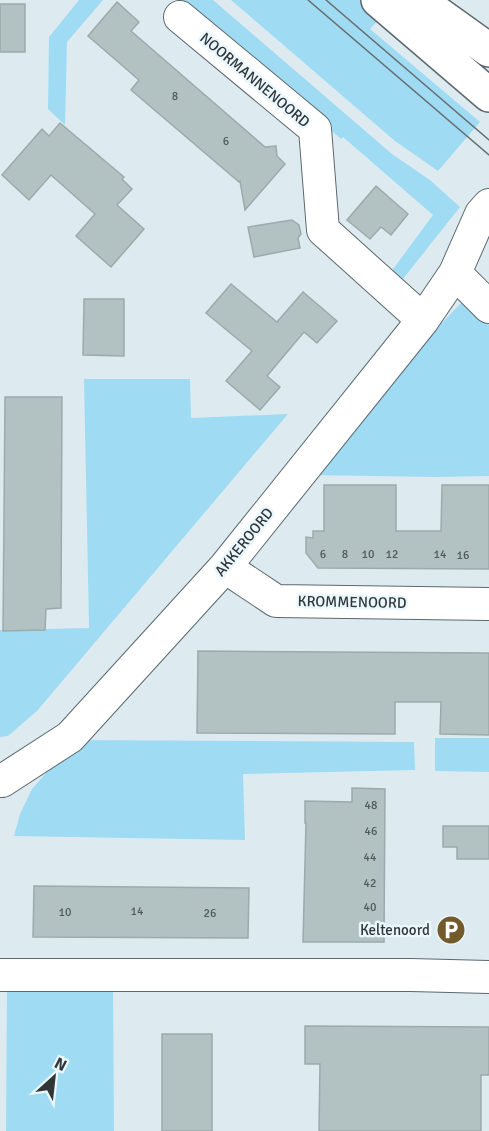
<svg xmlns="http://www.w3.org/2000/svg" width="489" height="1131" font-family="Signika,sans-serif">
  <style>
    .green { fill: #a0dbf4 }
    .building { fill: #b2c2c2; stroke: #9baaab; stroke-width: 1.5 }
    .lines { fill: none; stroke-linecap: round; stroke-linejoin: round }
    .street-casing { stroke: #5c686d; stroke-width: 34 }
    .secondary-casing { stroke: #5c686d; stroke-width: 36 }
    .street { stroke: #fff; stroke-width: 32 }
    .secondary { stroke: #fff; stroke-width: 33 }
    .tram { stroke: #646d70; stroke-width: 1.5 }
    .labels { text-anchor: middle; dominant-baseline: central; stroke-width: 5; stroke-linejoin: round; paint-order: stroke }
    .number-label { font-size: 12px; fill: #50595a }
    .street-label { font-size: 15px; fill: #303638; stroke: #eaf8fe }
    .poi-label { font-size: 15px; fill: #303638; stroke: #eaf8fe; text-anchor: end }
  </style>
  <rect width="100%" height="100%" fill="#ddebf1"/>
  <path class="green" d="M79,0H103L67,42L65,125L48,109L49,37Z
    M180,0H213L392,154L430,180L460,207L395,289L385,280L433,215L343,137L341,139Z
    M231,0H364L382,16L370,29L480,122L438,171L395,141Z
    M464,300L489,325V476L436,477L308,475L380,387Z
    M84,379H190L191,418L288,414L37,711L8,736L0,737V630L89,628Z
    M435,738H489V772L435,771Z
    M75,740L414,742L415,770L243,774L245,840L14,836L20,814L32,789Z
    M113,982L114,1131H6L7,986Z"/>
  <path class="building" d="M117,2L139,22L131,31L265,147L276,146L277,156L285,164L245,210L240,181L239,182L131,90L139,80L88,36Z
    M0,4H25V52H0Z
    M60,123L124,177L122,179L132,189L117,205L144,229L111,267L76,236L95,214L51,175L29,200L2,175L42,129L49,136Z
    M376,186L408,214L391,235L381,227L370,239L347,220Z
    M292,220L299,225L301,234L298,238L300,248L254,257L248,227Z
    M231,284L277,322L303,292L337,321L317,343L304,332L267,376L280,387L260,410L226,381L252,351L206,313Z
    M84,299H124V356L83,355Z
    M5,397H62L61,608L46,609L45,630L3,631Z
    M324,485H396V531H441L442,485H489V569L318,568L306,553V537L313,538V531H324Z
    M198,651L489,653V735L440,734L441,702H395V734L197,733Z
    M352,788L385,789L384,942H303L306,823H305V801L352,802Z
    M443,826H489V859H457V847H443Z
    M34,886L249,888L248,938L33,937Z
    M305,1026L489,1027V1075H481V1131H319L320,1064H305Z
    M162,1034H212V1131H162Z"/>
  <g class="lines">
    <g class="street-casing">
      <path id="street" d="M180,17L315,129L323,230L423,320
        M455,273L489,307
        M225,567L276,601L489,604
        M2,781L70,737L225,567L423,320L455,273L481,214L489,205
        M0,975H411L489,977"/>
    </g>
    <g class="secondary-casing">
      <path id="secondary" d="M378,0L489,95
        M419,0L489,50"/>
    </g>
    <use href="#street" class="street"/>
    <use href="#secondary" class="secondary"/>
    <path class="tram" d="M308,0L489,155
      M326,0L489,140"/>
  </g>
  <defs>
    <g id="parking-disc" transform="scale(1.5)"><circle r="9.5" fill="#725a2b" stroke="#eaf8fe"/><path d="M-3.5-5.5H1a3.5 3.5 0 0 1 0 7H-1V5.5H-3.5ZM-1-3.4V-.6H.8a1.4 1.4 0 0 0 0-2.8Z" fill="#fff"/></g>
  </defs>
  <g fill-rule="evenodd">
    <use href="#parking-disc" x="451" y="930"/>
  </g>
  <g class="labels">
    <g class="number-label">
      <text x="175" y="96">8</text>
      <text x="226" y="141">6</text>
      <text x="323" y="554">6</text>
      <text x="345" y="554">8</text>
      <text x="368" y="554">10</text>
      <text x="392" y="554">12</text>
      <text x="440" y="554">14</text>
      <text x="463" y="555">16</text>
      <text x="371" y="805">48</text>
      <text x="371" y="831">46</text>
      <text x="370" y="857">44</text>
      <text x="370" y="883">42</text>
      <text x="370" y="907">40</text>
      <text x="137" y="911">14</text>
      <text x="65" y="912">10</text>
      <text x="210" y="913">26</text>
    </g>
    <g class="street-label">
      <text transform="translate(255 80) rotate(40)">NOORMANNENOORD</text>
      <text transform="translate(244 542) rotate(-51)">AKKEROORD</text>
      <text transform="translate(352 602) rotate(1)">KROMMENOORD</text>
    </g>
    <g class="poi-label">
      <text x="430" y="930">Keltenoord</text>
    </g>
  </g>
  <g transform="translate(54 1077) rotate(27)" stroke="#eaf8fe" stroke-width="4.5" paint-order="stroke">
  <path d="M0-4.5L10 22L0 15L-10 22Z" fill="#303638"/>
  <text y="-9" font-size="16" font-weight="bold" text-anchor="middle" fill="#303638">N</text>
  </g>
</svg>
